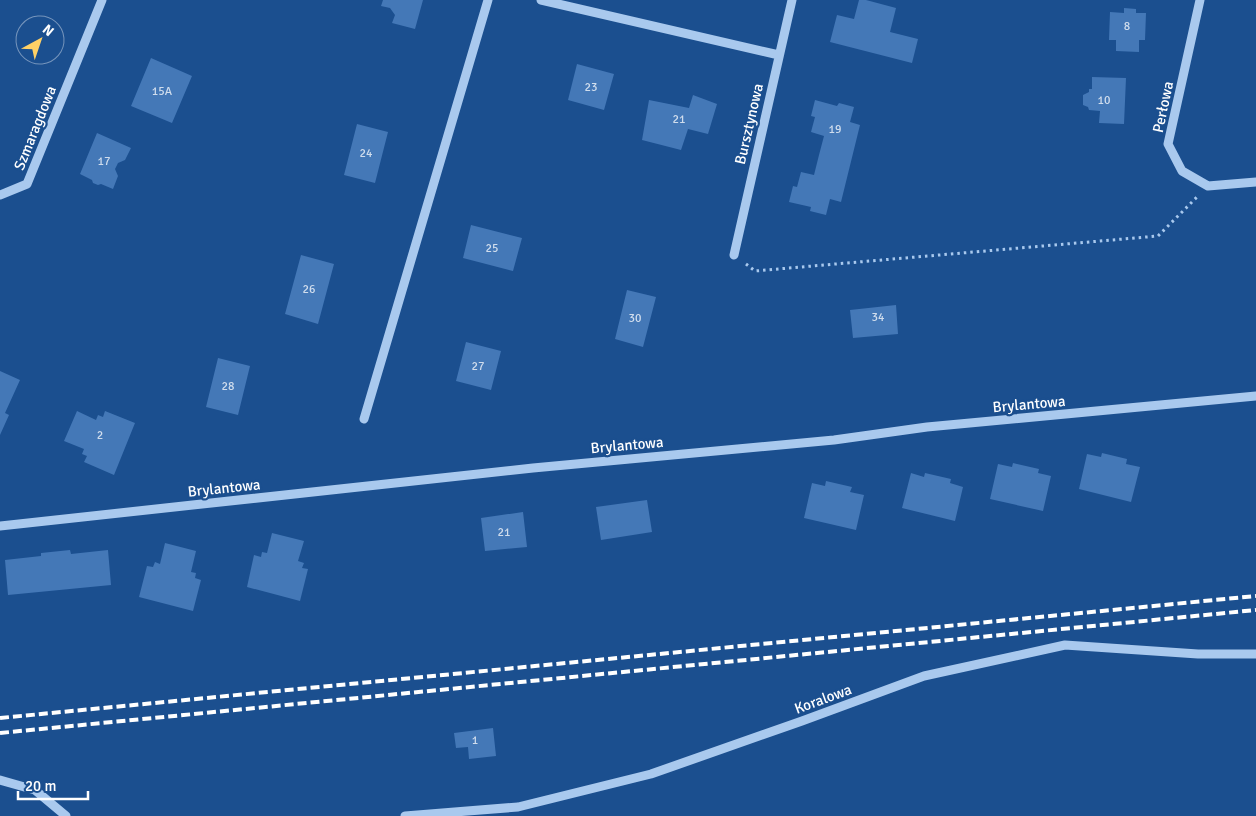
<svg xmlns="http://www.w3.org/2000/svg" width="1256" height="816" font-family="Signika,sans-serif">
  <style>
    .building { fill: #4478b7 }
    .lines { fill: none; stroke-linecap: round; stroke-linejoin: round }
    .path { stroke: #a9c9ee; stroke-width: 3; stroke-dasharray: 2.5 4; stroke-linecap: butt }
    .minor { stroke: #a9c9ee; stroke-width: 9 }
    .rail { stroke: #fff; stroke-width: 4; stroke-dasharray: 9 4; stroke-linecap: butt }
    .labels { text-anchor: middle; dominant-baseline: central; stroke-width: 4.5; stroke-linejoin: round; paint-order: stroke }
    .number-label { font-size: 12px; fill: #d0dded }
    .street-label { font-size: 15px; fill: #fff; stroke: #1b4f8f }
  </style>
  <rect width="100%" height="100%" fill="#1b4f8f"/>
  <path class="building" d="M383,0H423L415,29L392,23L395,15L390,8L381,6Z
    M859,0H866L896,8L890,32L918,39L912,63L830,42L837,15L854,19Z
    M1124,8L1136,9V13H1146L1145,40H1139V52L1116,51V40H1109L1110,12L1124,13Z
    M151,58L192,76L172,123L131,106Z
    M577,64L614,74L604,110L568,100Z
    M1092,77L1126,78L1124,124L1099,123L1100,111L1089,110L1088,107L1083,105V95L1089,92V89H1092Z
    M693,95L717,104L708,134L688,129L681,150L642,140L649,100L689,108Z
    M815,100L837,106L839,103L854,107L850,122L860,125L841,202L830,199L826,215L810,211L811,207L789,202L793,186L797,187L801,172L814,175L819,155L824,136L811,132L815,117L811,116Z
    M357,124L388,132L375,183L344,175Z
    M97,133L131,148L125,160L118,163L115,169L118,176L113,189L101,184L98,185L93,183L92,180L80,174Z
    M471,225L522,238L513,271L463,258Z
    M301,255L334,264L318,324L285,314Z
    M627,290L656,297L643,347L615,339Z
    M896,305L898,334L853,338L850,310Z
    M466,342L501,351L491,390L456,381Z
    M218,358L250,366L238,415L206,407Z
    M0,371L20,380L5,413L9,415L0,435Z
    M77,411L96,420L98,415L103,417L105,411L135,423L114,475L84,462L87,456L82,454L84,449L64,441Z
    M1102,453L1127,459L1126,464L1140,467L1131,502L1079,489L1087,454L1101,457Z
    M1013,463L1039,469L1038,473L1051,476L1043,511L990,499L998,464L1012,467Z
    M911,473L924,477L925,473L951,479L950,483L963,487L955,521L902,508Z
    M826,481L852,487L850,492L864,495L856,530L804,518L812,483L825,486Z
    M647,500L652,532L601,540L596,507Z
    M523,512L527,547L485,551L481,518Z
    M272,533L304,541L298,561L304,563L302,568L308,569L300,601L247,587L254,555L261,557L262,552L267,553Z
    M165,543L196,551L191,572L196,573L195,578L201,580L193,611L139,597L147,566L153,567L155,562L160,564Z
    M70,550L71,554L108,550L111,585L8,595L5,560L41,556V553Z
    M493,728L496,756L469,759L468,747L456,748L454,733Z"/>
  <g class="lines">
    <path class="path" d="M746,264L755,271L1158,236L1197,197"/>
    <path class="minor" d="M541,0L779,55
      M1200,0L1168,144L1182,171L1208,186L1256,182
      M0,195L27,184L102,0
      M734,255L792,0
      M364,419L488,0
      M0,526L533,468L834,440L927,427L1256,396
      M0,780L35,790L66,816
      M405,816L518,807L651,774L802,721L924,676L1065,645L1198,654H1256"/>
    <path class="rail" d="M0,718L1256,596
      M0,733L1256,610"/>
  </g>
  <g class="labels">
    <g class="number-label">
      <text x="1127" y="26">8</text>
      <text x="591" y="87">23</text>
      <text x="162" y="91">15A</text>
      <text x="1104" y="100">10</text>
      <text x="679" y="119">21</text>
      <text x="835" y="129">19</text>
      <text x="366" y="153">24</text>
      <text x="104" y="161">17</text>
      <text x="492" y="248">25</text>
      <text x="309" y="289">26</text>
      <text x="878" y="317">34</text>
      <text x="635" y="318">30</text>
      <text x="478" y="366">27</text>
      <text x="228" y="386">28</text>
      <text x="100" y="435">2</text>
      <text x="504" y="532">21</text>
      <text x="475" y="740">1</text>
    </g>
    <g class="street-label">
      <text transform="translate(1163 107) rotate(-78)">Perłowa</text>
      <text transform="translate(749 124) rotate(-77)">Bursztynowa</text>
      <text transform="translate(35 128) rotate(-68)">Szmaragdowa</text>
      <text transform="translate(1029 404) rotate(-5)">Brylantowa</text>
      <text transform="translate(627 445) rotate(-5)">Brylantowa</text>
      <text transform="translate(224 488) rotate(-6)">Brylantowa</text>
      <text transform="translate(823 699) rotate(-20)">Koralowa</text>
    </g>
  </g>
  <g transform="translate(40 40) rotate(40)"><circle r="24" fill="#1b4f8f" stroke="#7695bc"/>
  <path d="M0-4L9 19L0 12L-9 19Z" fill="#ffd166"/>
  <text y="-8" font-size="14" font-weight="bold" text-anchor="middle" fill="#ffffff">N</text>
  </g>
  <path d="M18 791v8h70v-8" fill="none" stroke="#ffffff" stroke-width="2.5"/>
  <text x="25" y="791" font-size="15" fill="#ffffff" stroke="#1b4f8f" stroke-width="4" paint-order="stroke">20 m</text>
</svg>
